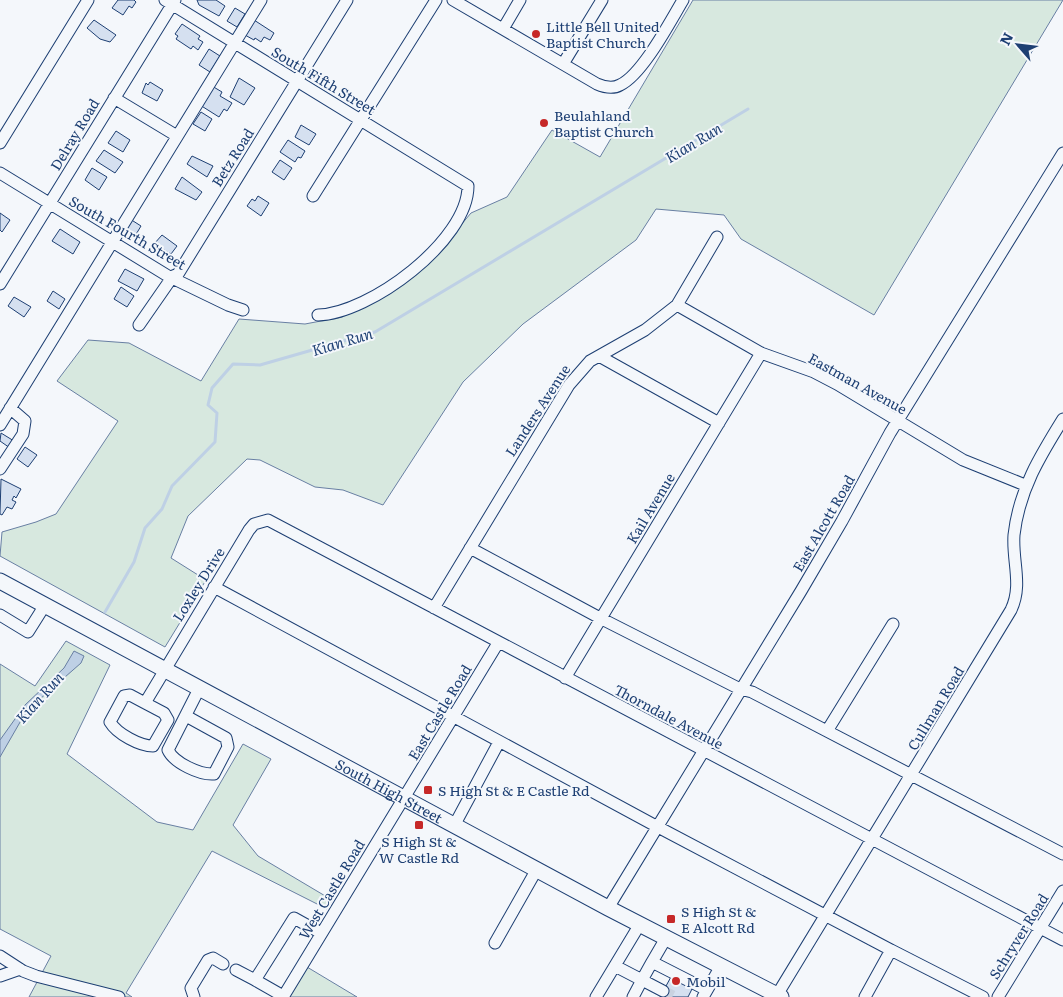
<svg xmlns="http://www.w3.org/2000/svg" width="1063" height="997" font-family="Literata,serif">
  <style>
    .green { fill: #d7e8df; stroke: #687fa3 }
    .water { fill: #bed0e5; stroke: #687fa3 }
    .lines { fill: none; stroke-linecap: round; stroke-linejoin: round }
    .stream { stroke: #bed0e5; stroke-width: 3 }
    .building { fill: #d5e0f0; stroke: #1d3f73 }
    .minor-tunnel { stroke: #c9d2e0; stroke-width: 11; stroke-dasharray: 11 5.5; stroke-linecap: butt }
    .minor-casing { stroke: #1d3f73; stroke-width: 13 }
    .major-casing { stroke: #1d3f73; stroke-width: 17 }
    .minor { stroke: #f4f7fb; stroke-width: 11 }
    .major { stroke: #f4f7fb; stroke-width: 15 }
    .poi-dot { fill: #c62828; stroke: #f4f7fb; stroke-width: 2 }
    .labels { text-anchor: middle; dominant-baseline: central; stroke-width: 4; stroke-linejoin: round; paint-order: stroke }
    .poi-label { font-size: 14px; fill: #1d3f73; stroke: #f4f7fb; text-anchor: start }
    .street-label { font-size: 14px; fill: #1d3f73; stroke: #f4f7fb }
    .water-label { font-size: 15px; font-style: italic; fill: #1d3f73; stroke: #f4f7fb }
  </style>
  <rect width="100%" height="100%" fill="#f4f7fb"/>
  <path class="green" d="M693,0H1063L874,315L741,239L724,215L656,209L636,240L523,324L463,382L383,505L343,490L315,487L260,460L247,459L188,516L171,558L206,580L165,647L0,556L2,532L36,522L56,514L118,421L57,381L88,340L129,343L201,381L239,319L305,324L342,317L393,290L433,258L471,213L507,197L552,130L600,157Z
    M66,641L110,665L67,754L157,822L193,830L243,744L271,759L233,825L258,856L332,900L327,909L212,851L126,993L132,997H29L51,956L0,929V664L35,686Z
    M307,967L357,997H288Z"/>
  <path class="water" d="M74,651L84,656L81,663L32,706L23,717L0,757V740L25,705L64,668Z"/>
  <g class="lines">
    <path class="stream" d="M105,612L134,562L145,528L162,509L172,486L215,442L217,413L208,405L212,388L233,364L260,365L375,332L748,109"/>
  </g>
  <path class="building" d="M118,0H134L136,2L132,8L129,6L123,15L112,8Z
    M197,0H216L225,6L219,16L199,5Z
    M235,8L245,14L237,27L227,21Z
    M94,20L116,35L110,42L100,39L87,28Z
    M254,20L274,33L270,40L264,37L261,42L255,38L254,40L245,35Z
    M182,24L200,36L198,39L203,42L198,50L193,46L191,49L176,39L178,36L175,34Z
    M209,49L220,56L210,72L199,65Z
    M239,78L255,88L244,105L230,97Z
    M150,82L163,90L157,101L142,93L146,83L148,85Z
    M212,86L222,92L220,96L232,103L227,111L224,109L219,117L200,105Z
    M201,112L212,119L205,131L193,124Z
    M301,125L316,134L309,145L295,137Z
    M116,131L130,140L123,152L108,143Z
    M288,140L305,151L301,158L298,157L295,162L280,152Z
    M104,150L123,162L115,173L96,161Z
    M192,156L213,166L207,177L187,164Z
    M280,160L292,168L284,180L272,172Z
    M92,168L107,177L99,190L85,180Z
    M182,177L202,192L196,200L175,189Z
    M258,196L269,203L261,216L247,206L252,199L255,201Z
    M0,213L10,220L2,232L0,230Z
    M130,219L141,226L135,236L123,229Z
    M60,229L80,242L73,254L52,241Z
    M162,235L177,246L171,254L154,244Z
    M125,269L144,279L137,291L118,281Z
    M121,287L134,296L127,307L114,299Z
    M53,291L65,299L59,309L47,301Z
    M14,297L31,307L24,317L8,306Z
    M1,433L14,441L10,448L0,441Z
    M25,447L37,455L28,467L17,459Z
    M1,479L21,489L16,498L14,496L12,500L16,502L12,509L7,507L2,515L0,514Z
    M672,975L693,987L688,997H660Z"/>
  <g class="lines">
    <path class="minor-tunnel" d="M663,991L675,997"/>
    <g class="minor-casing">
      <path id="minor" d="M165,0L468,186C468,241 369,314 318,315
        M453,0L597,84C604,87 613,89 620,85C642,75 670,22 683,0
        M503,29L520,0
        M563,64L602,0
        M114,98L177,136
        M0,143L88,0
        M0,173L168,276L228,305L243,310
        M313,196L436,0
        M0,284L175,0
        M677,305L761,353L814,372L837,384L963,460L1025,485
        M139,325L173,276L178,274L347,0
        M599,356L719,423
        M0,425L261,0
        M0,469L23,434L25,421L10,408
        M470,548L600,618L740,689L752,692L1063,854
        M214,587L656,826L891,950L865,997
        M434,608L569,385L590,361L645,330L677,305L717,237
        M0,615L28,632L45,605
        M565,678L761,353
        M145,703L164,713L168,720L153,746C140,746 117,734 110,722L124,696L130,695L145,703L249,530L254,524L268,520L1063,940
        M186,716L226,738L228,747L214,774C200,775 174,763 168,750L200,687
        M827,731L893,624
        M455,824L499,742
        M608,908L801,591L842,521L890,433L1063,153
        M666,938L652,962L707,990
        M495,943L537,869
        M891,950L983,997
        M0,956L23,971L36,976L119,997
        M615,966L642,980L652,962
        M236,970L255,980
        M0,976L20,969
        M777,995L1011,610C1023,585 1012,561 1014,535C1019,490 1040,456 1063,419
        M283,996L255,980L294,918L321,933
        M194,997L191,988L208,960L213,958L223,964
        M283,997L498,643
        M596,997L640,924
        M633,997L642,980L663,991
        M703,997L721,966
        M998,997L1063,891"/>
    </g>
    <g class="major-casing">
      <g id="major">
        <path id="s1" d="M0,581L608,908L781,997"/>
      </g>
    </g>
    <use href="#minor" class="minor"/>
    <use href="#major" class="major"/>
  </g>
  <g class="poi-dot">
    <circle cx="536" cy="34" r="5"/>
    <circle cx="544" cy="123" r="5"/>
    <rect x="423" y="785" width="10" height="10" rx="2.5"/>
    <rect x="414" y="820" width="10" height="10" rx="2.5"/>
    <rect x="666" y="914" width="10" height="10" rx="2.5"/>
    <circle cx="676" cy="981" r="5"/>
  </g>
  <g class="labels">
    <g class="poi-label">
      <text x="546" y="26">Little Bell United<tspan x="546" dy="16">Baptist Church</tspan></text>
      <text x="554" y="115">Beulahland<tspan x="554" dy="16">Baptist Church</tspan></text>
      <text x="438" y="790">S High St &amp; E Castle Rd</text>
      <text x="419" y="841" text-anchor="middle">S High St &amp;<tspan x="419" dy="16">W Castle Rd</tspan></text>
      <text x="681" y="911">S High St &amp;<tspan x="681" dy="16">E Alcott Rd</tspan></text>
      <text x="686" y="981">Mobil</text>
    </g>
    <g class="street-label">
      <text transform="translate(324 80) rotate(31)">South Fifth Street</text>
      <text transform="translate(74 134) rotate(-59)">Delray Road</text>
      <text transform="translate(232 157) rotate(-58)">Betz Road</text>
      <text transform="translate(128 232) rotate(30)">South Fourth Street</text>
      <text transform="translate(858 383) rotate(29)">Eastman Avenue</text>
      <text transform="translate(537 410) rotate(-57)">Landers Avenue</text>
      <text transform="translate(650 508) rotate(-59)">Kail Avenue</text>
      <text transform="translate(823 523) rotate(-60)">East Alcott Road</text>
      <text transform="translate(198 584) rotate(-58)">Loxley Drive</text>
      <text transform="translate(935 708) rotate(-59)">Cullman Road</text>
      <text transform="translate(439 712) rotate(-59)">East Castle Road</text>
      <text transform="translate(669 716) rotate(28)">Thorndale Avenue</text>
      <text stroke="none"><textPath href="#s1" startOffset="442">South High Street</textPath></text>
      <text transform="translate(331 889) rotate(-59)">West Castle Road</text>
      <text transform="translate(1018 936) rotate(-58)">Schryver Road</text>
    </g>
    <g class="water-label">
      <text transform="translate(693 142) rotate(-31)">Kian Run</text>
      <text transform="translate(342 341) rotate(-17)">Kian Run</text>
      <text transform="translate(39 697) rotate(-48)">Kian Run</text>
    </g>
  </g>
  <g transform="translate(1018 45) rotate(298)" stroke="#f4f7fb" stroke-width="4" paint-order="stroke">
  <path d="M0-4L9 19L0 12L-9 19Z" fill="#1d3f73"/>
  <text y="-8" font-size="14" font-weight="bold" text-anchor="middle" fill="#1d3f73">N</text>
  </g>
</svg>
